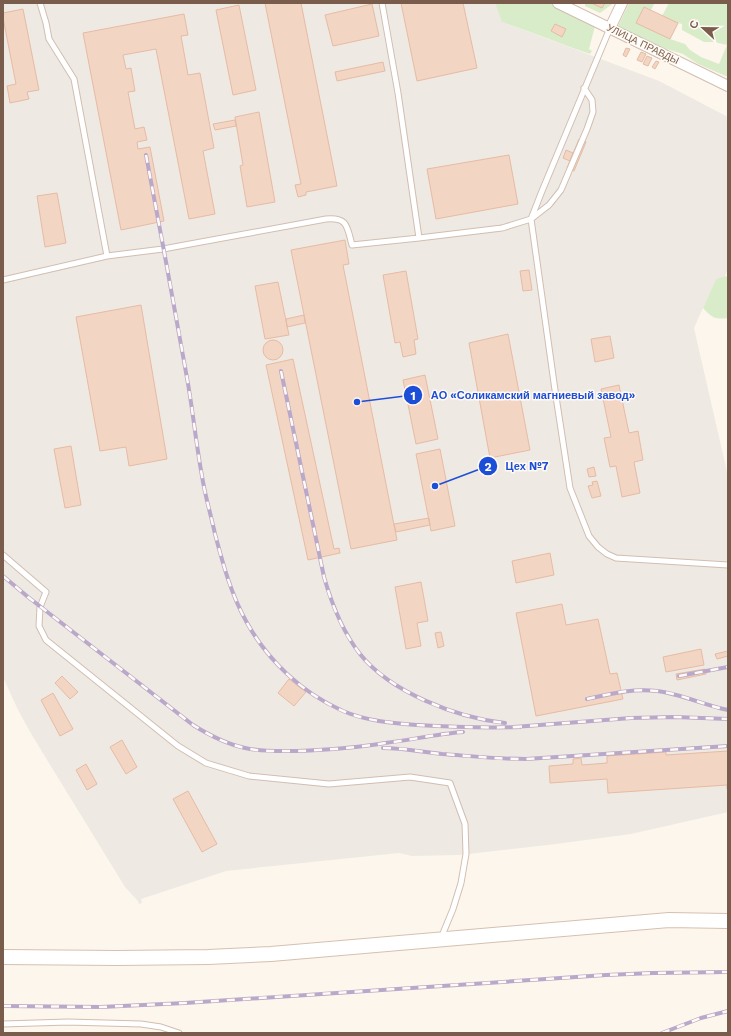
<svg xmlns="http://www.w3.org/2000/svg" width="731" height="1036" font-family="'Work Sans',sans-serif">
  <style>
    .industrial { fill: #efe9e4 }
    .green { fill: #d8ecc9 }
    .building { fill: #f3d5c3; stroke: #e6bba3 }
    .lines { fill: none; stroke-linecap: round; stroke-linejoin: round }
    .lane-casing { stroke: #d1beb0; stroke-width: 7 }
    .street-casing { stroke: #d1beb0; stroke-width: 12 }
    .secondary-casing { stroke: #d6c0b0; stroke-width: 16 }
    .path { stroke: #d9b8a5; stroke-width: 1.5; stroke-dasharray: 1 3; stroke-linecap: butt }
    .lane { stroke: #fff; stroke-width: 5 }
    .street { stroke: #fff; stroke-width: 10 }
    .secondary { stroke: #fff; stroke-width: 14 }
    .rail-casing { stroke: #b9a8c9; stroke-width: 4 }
    .rail { stroke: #fffaf3; stroke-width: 2.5; stroke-dasharray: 8; stroke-linecap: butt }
    .labels { text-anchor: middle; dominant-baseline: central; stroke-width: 3; stroke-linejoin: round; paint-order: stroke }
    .street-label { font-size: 10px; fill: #7a5c4d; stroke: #fffaf3 }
    .leader { fill: none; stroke: #1d4ed8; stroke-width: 1.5 }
    .callout-dot { fill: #1d4ed8; stroke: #fffaf3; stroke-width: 1.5 }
    .mark-label { font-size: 12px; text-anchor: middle; font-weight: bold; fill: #fff }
    .callout-label { font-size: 11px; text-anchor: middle; font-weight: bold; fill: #1d4ed8; stroke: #fffaf3; stroke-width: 3; stroke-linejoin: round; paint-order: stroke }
  </style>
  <rect width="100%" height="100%" fill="#fdf6ec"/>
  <path class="industrial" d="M3,3H495L503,22L659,81L728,117V270L725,276L716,279L694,328L728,476V812L631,834L556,844L459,855L412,856L399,853L226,871L141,899L142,903L139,904L137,900L125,887L33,737L18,710L3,677Z"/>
  <path class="green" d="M495,3H550L559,9L589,22L595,26L589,49L592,51L590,54C560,44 532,32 502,22Z
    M585,3H612L611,5L600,13L585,6Z
    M629,3H653L654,4L651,10L644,7L637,22L670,39L685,44L690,50L701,57L719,64L727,45L714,42H704L682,30V24L678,23L662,16L669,3H728V77L698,64L683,54L657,46L618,26Z
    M725,276L728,277V318C715,320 711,317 703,308L716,279Z"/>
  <path class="building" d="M265,3H301L337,186L306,192V195L298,197L295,185L301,184Z
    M401,3H463L477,68L417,81Z
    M591,3H605L602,8Z
    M372,4L379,36L333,46L325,15Z
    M239,5L256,90L233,95L216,10Z
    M644,7L678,23L670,39L636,23Z
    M23,9L39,90L27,92L29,99L10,103L7,86L16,84L3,18V13Z
    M184,14L188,35L181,36L188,75L200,73L214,148L203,151L215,214L189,219L156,49L123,55L126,69L131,68L135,91L128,92L135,129L144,127L147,140L137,142L138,149L150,147L164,221L121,230L83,33Z
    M555,24L566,29L562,37L551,31Z
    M626,48L630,49L626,57L623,55Z
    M641,52L646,54L642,62L637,60Z
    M647,56L652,58L648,66L643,64Z
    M656,61L659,62L655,69L652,67Z
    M383,62L385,71L337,81L335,72Z
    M259,112L275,202L247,207L240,166L243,165L235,117Z
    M235,120L236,126L215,130L213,124Z
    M579,139L586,142L574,171L567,168Z
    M566,150L573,153L570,161L563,158Z
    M509,155L518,204L436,219L427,169Z
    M57,193L66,243L45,247L37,196Z
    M345,240L349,264L343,265L397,540L351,549L291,250Z
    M529,270L532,290L523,291L520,271Z
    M406,271L418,339L414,340L416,354L403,357L400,342L395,343L383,275Z
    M278,282L289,335L265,339L255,286Z
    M141,305L167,459L129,466L126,447L100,451L76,317Z
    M304,315L305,323L287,327L286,319Z
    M508,334L530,450L490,458L469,343Z
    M610,336L614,358L595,362L591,339Z
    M263 350a10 10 0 1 1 20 0a10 10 0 1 1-20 0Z
    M293,359L334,549L339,548L340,553L308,560L266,365Z
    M425,375L438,439L416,444L403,380Z
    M619,385L629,433L638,431L643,460L634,462L640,493L622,497L616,466L610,467L604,438L611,437L601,389Z
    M71,446L81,505L65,508L54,449Z
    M440,449L455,526L431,531L416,454Z
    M594,467L596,476L589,477L587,469Z
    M597,481L601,496L592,498L588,486L593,485L592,482Z
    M429,518L430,525L396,532L394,524Z
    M550,553L554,575L516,583L512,561Z
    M421,582L428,621L417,623L421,646L406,649L395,587Z
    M562,604L566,625L598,619L610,674L617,673L623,699L536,716L516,613Z
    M441,632L444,646L438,648L435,633Z
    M701,649L704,665L666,672L663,657Z
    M728,651V656L717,659L715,654Z
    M705,669L706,674L677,680L676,674Z
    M62,676L78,692L70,699L55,683Z
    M289,679L306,692L294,706L278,693Z
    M53,693L73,729L60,736L41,700Z
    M122,740L137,767L126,774L110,747Z
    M728,751V788L727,789V785L608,793L607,779L550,783L549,766L573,764V759L581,758L582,765L607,763V756L666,752V755Z
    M86,764L97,784L87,790L76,770Z
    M188,791L217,844L202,852L173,799Z"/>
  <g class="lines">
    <g class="lane-casing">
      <path id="lane" d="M40,3L46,23L49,39L74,79L107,256
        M382,3L398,93L419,238L502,228L531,219L542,191L610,28
        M584,88L592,100L593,112L587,129L561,190L549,205L531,219L555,390L570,488L589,536L598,547L607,554L616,558L728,565
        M3,280L107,256L163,249L326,219C348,217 347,227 352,245L419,238
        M3,555L46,592L40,607L39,626L46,640L178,746L206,763L249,776L329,784L410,777L450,783L465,824L466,854L461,883L453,909L441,938
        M3,1024L68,1022L141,1024L161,1027L179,1033"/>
    </g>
    <g class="street-casing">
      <path id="street" d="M558,3L728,86
        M610,28L622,3"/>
    </g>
    <g class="secondary-casing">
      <path id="secondary" d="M3,957L117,958L208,957L271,954L669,920L728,921"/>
    </g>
    <path class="path" d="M3,982V980"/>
    <use href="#lane" class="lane"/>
    <use href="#street" class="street"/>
    <use href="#secondary" class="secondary"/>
    <g class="rail-casing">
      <path id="rail" d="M146,155C160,229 174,304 187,378C193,411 196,444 202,476C205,496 211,515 215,534C223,564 231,594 246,621C267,660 302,693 343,711C366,721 392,723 417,725C451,727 486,728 520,727
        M281,371L324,577C332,605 342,631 360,654C390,692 457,718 505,723
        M3,576L28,597L193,725C209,735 226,744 245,748C262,752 279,751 297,751C326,750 356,748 385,743C411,740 436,734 463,732
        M679,676L728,667
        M587,699C610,694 633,688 657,691C681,694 704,705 728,710
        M514,727L631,718L675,717L728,719
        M383,748C403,748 422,752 442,754C470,756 498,759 526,759L728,746
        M3,1006L101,1007L185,1003L606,975L653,973L728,972
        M662,1033L701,1018L728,1011"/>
    </g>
    <use href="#rail" class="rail"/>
  </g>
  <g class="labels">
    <g class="street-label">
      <text transform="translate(643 44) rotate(26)">УЛИЦА ПРАВДЫ</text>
    </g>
  </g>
  <path class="leader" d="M357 402L413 395M435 486L488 466"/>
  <g class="callout-dot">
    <circle cx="357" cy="402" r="4"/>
    <circle cx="435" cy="486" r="4"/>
    <circle cx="413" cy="395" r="10"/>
    <circle cx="488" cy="466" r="10"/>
  </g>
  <g class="mark-label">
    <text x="413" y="400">1</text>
    <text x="488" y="471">2</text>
  </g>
  <g class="callout-label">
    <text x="533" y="399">АО «Соликамский магниевый завод»</text>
    <text x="527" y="470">Цех №7</text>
  </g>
  <rect width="731" height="1036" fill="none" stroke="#7a5c4d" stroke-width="8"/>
  <g transform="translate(703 28) rotate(292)" stroke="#fffaf3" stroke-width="3" paint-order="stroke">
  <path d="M0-3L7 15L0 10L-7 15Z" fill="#7a5c4d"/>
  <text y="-6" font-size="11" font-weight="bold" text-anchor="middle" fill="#7a5c4d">С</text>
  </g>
</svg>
